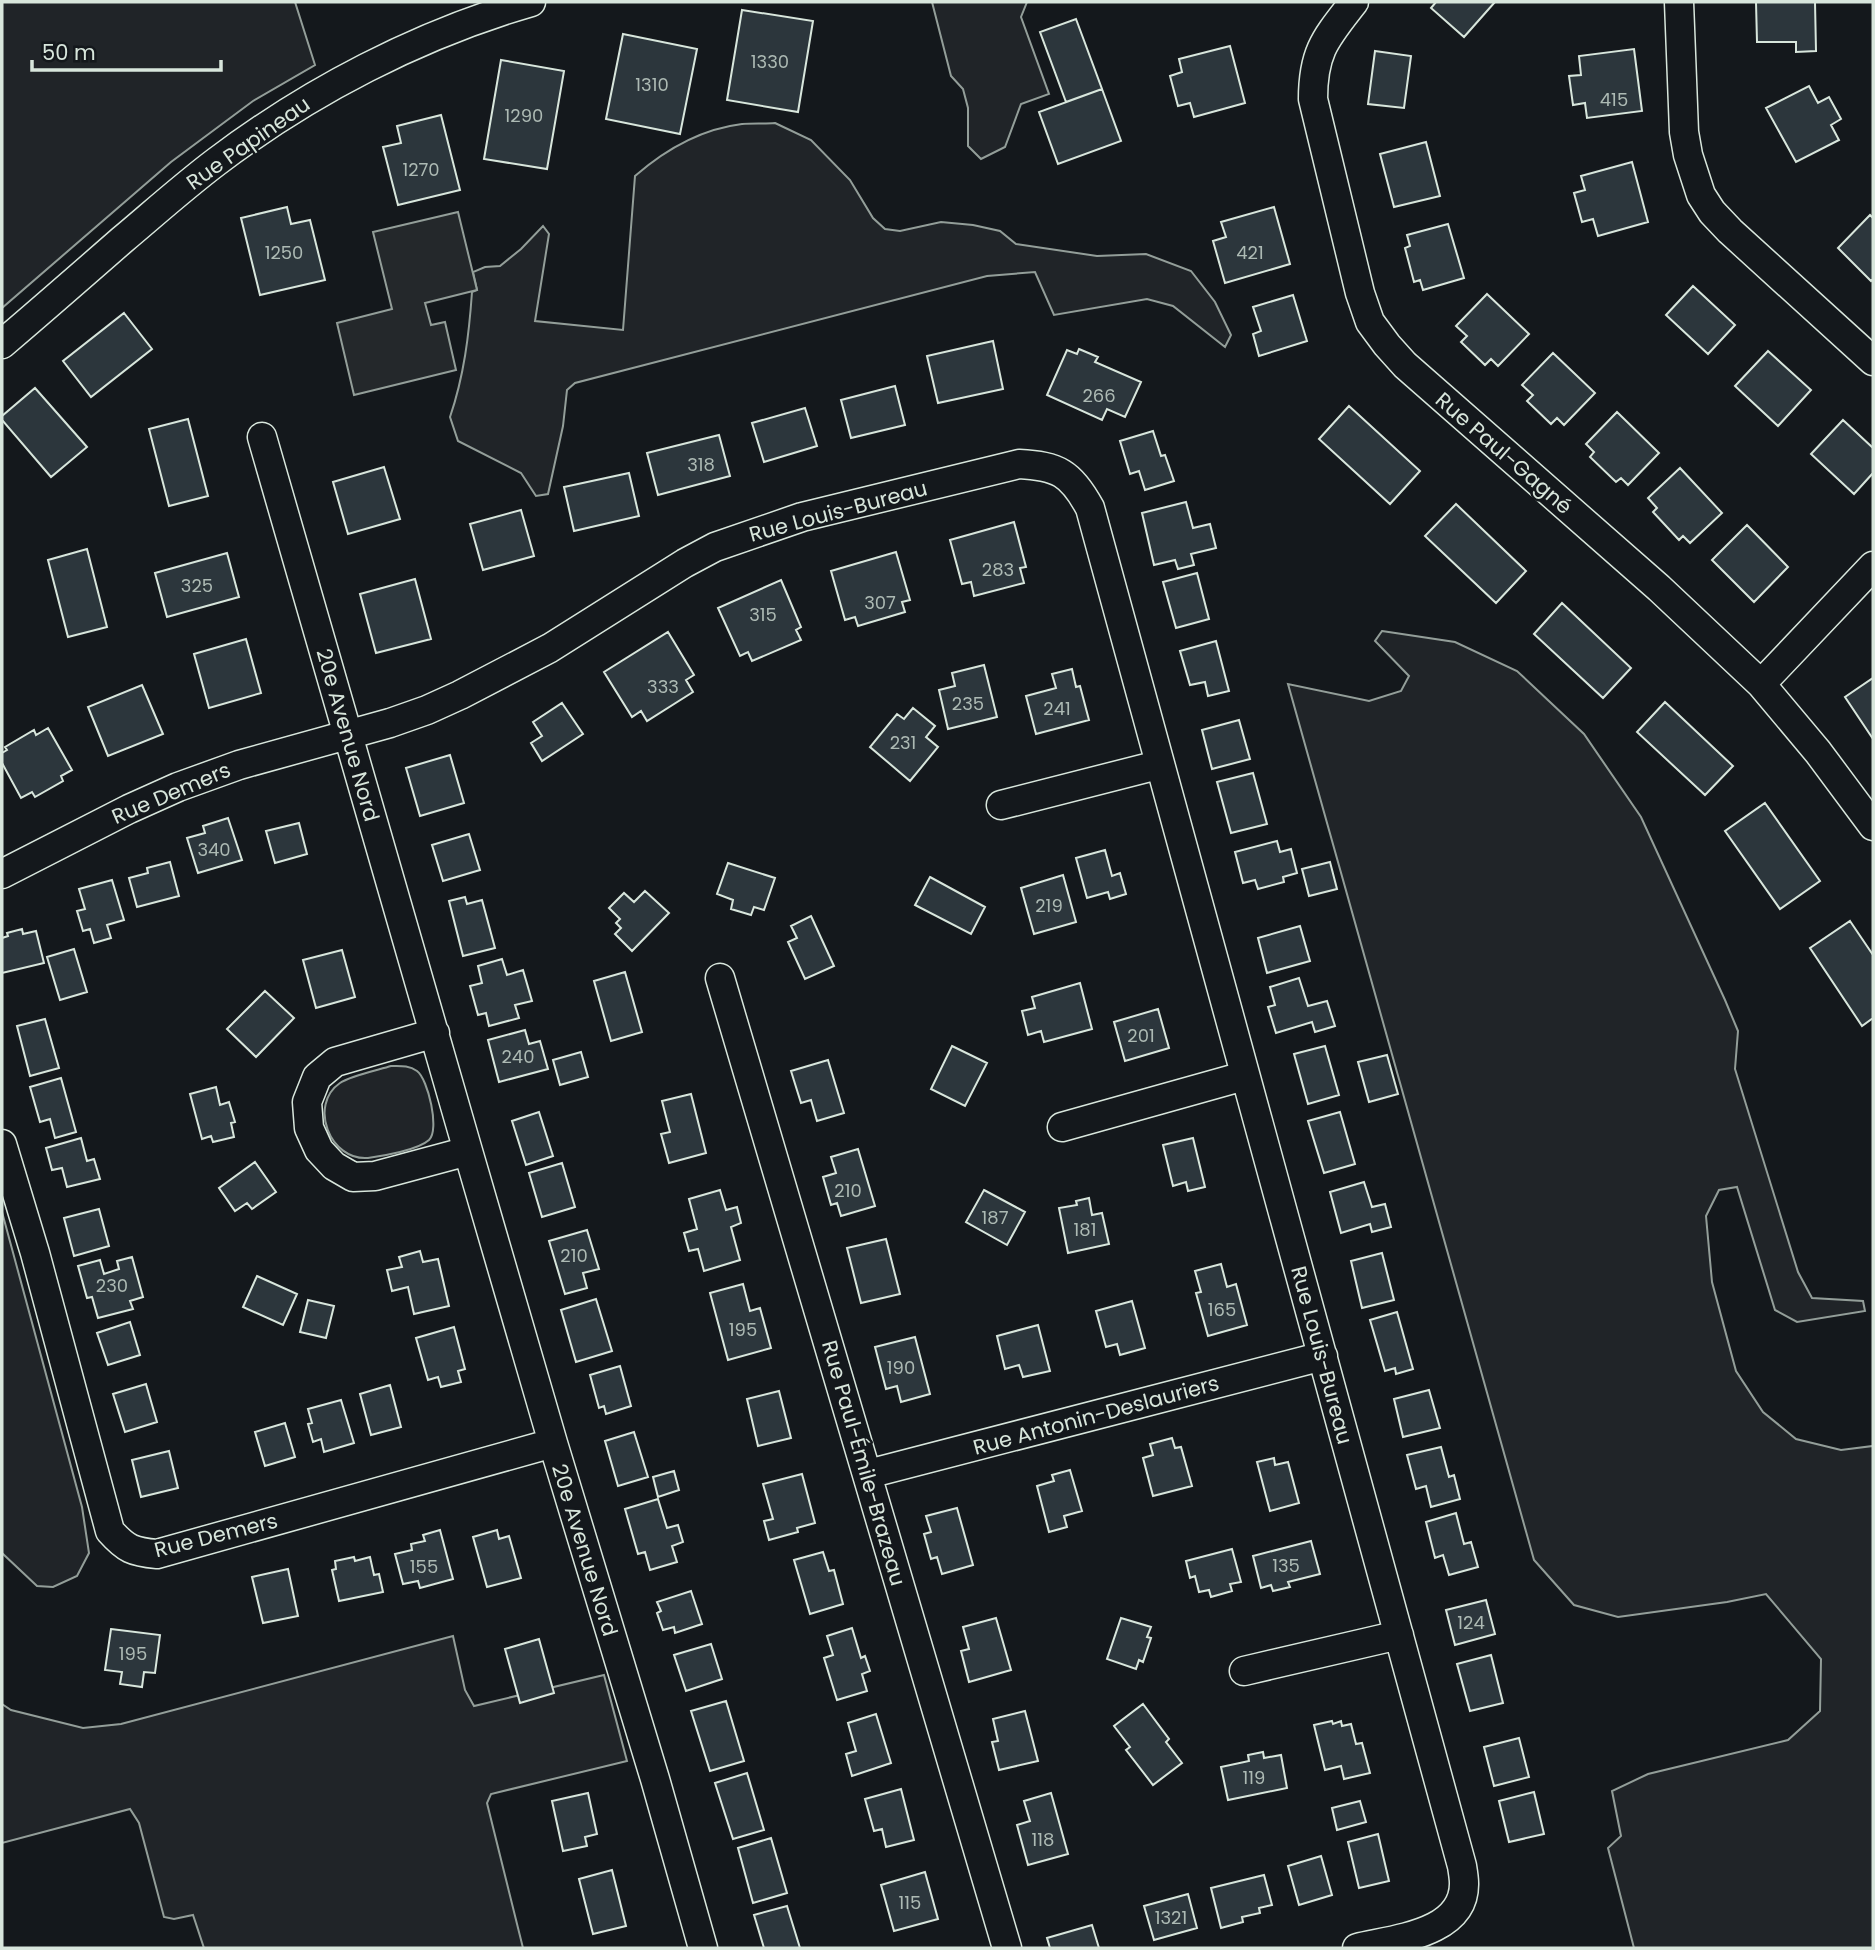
<svg xmlns="http://www.w3.org/2000/svg" width="1875" height="1950" font-family="Poppins,sans-serif">
  <style>
    .green { fill: #202428; stroke: #939e99; stroke-width: 2 }
    .parking { fill: #24282b; stroke: #939e99; stroke-width: 2 }
    .building { fill: #2c363c; stroke: #d8e6dc; stroke-width: 2 }
    .lines { fill: none; stroke-linecap: round; stroke-linejoin: round }
    .minor-casing { stroke: #d8e6dc; stroke-width: 31 }
    .minor { stroke: #14181c; stroke-width: 28 }
    .labels { text-anchor: middle; dominant-baseline: central; stroke-width: 5; stroke-linejoin: round; paint-order: stroke }
    .number-label { font-size: 18px; fill: #adbab4 }
    .street-label { font-size: 21px; fill: #d8e6dc; stroke: #14181c }
  </style>
  <rect width="100%" height="100%" fill="#14181c"/>
  <path class="green" d="M2,2H295L315,65L253,101L171,162L2,308Z
    M932,2H1027L1021,17L1049,94L1021,104L1005,147L981,159L968,146V108L963,89L951,76Z
    M775,123L811,140L850,180L873,218L885,229L900,231L941,222L973,225L1000,231L1016,244L1097,256L1146,254L1191,271L1215,302L1231,335L1225,347L1173,306L1147,299L1054,315L1035,272L987,276L575,383L567,390L563,426L548,494L536,496L521,473L458,441L450,417C464,376 469,335 472,292L477,290L473,272L485,267L500,266L521,249L543,226L549,234L535,321L623,330L635,176C666,149 701,129 742,124C753,123 764,124 775,123Z
    M1382,631L1455,642L1517,671L1584,734L1641,817L1725,1000L1738,1031L1735,1069L1798,1272L1812,1298L1863,1301L1865,1311L1797,1322L1775,1310L1737,1187L1719,1190L1706,1216L1712,1282L1736,1371L1763,1412L1796,1439L1841,1450L1873,1446V1948H1634L1608,1848L1621,1836L1612,1791L1648,1774L1788,1740L1820,1711L1821,1659L1766,1594L1727,1602L1618,1617L1574,1605L1534,1560L1288,684L1369,701L1401,691L1409,676L1375,641Z
    M391,1066C400,1066 409,1065 417,1071C428,1079 440,1130 429,1140C418,1150 383,1156 368,1158C330,1161 308,1105 340,1083C350,1076 378,1070 391,1066Z
    M2,1212L82,1507L89,1553L77,1576L53,1587L37,1586L2,1553Z
    M453,1636L465,1690L474,1706L604,1675L627,1761L491,1794L487,1803L523,1948H204L193,1915L174,1919L164,1917L139,1823L130,1809L2,1843V1704L11,1710L83,1728L121,1724Z"/>
  <path class="parking" d="M458,212L477,290L425,303L431,325L445,322L456,370L354,395L337,323L392,309L373,232Z"/>
  <path class="building" d="M1436,2H1495L1464,37L1431,8Z
    M1756,2H1815L1816,51L1796,52V42H1757Z
    M742,10L813,21L798,112L727,100Z
    M1076,19L1102,89L1066,102L1040,32Z
    M623,34L697,49L680,134L606,119Z
    M1230,46L1245,103L1194,117L1190,103L1178,106L1170,76L1182,72L1179,59Z
    M1634,49L1642,111L1587,118L1585,103L1573,105L1569,76L1581,75L1579,56Z
    M1375,51L1411,56L1404,108L1368,104Z
    M501,60L564,71L547,169L484,159Z
    M1809,86L1818,103L1829,97L1841,119L1831,125L1839,140L1796,162L1766,108Z
    M1102,89L1121,141L1058,164L1039,112Z
    M441,115L460,190L398,205L383,147L401,143L397,126Z
    M1426,142L1440,196L1394,207L1380,154Z
    M1632,162L1648,222L1598,236L1593,219L1582,222L1574,193L1585,190L1581,176Z
    M287,207L291,224L310,220L325,280L260,295L241,218Z
    M1274,207L1290,264L1225,283L1213,241L1226,237L1221,222Z
    M1870,215L1873,218V279L1871,281L1838,248Z
    M1448,224L1464,278L1423,290L1420,280L1414,282L1405,248L1410,246L1407,235Z
    M1693,286L1735,325L1708,354L1666,315Z
    M1487,294L1529,334L1498,366L1491,359L1485,365L1461,342L1467,336L1456,326Z
    M1293,295L1307,341L1259,356L1253,334L1261,331L1253,307Z
    M124,313L152,349L91,397L63,361Z
    M993,341L1003,389L938,403L927,356Z
    M1079,349L1098,357L1095,362L1141,382L1125,417L1107,409L1102,420L1047,395L1067,350L1077,354Z
    M1768,351L1811,390L1778,426L1735,386Z
    M1553,353L1595,393L1564,425L1557,418L1551,424L1527,401L1533,395L1522,385Z
    M895,386L905,425L851,438L841,400Z
    M35,388L87,447L51,477L2,420V416Z
    M1349,406L1420,471L1390,504L1319,439Z
    M805,408L817,446L764,462L752,423Z
    M1617,412L1659,453L1628,485L1621,478L1616,482L1590,457L1594,452L1586,444Z
    M188,419L208,496L169,506L149,429Z
    M1843,420L1873,448V473L1854,494L1811,454Z
    M1153,431L1161,456L1165,455L1174,481L1145,490L1139,471L1130,474L1120,441Z
    M719,435L730,476L658,495L647,453Z
    M384,467L400,519L348,534L333,482Z
    M1680,468L1722,513L1690,543L1683,536L1679,540L1653,512L1657,508L1648,498Z
    M629,473L639,516L574,531L564,487Z
    M1186,502L1193,528L1210,524L1216,548L1191,554L1194,565L1178,569L1175,560L1154,565L1142,513Z
    M1456,504L1526,571L1496,603L1425,536Z
    M521,510L534,556L483,570L470,524Z
    M1014,522L1026,567L1020,568L1024,583L974,596L971,582L962,584L950,540Z
    M1747,525L1788,567L1754,602L1712,560Z
    M87,549L107,627L68,637L48,560Z
    M896,552L910,600L902,602L905,612L858,626L855,617L845,620L831,571Z
    M227,553L239,597L167,617L155,573Z
    M1197,573L1209,619L1176,628L1163,582Z
    M415,579L431,639L376,653L360,594Z
    M781,580L801,627L796,630L801,640L752,661L748,652L740,656L718,608Z
    M1562,603L1631,668L1603,698L1534,634Z
    M668,632L694,675L686,680L693,692L647,721L641,711L632,717L604,672Z
    M246,639L261,693L209,708L194,654Z
    M1216,641L1229,691L1208,696L1205,682L1190,685L1180,651Z
    M984,665L997,717L948,729L939,690L955,686L952,673Z
    M1072,669L1076,687L1080,686L1089,720L1036,734L1026,696L1056,688L1052,674Z
    M1873,678V739L1845,697Z
    M142,685L163,734L108,756L88,707Z
    M1665,702L1733,766L1705,795L1637,732Z
    M562,703L583,734L542,761L531,743L542,736L533,722Z
    M913,708L935,726L926,737L938,747L910,781L870,747L897,714L904,719Z
    M1239,720L1250,759L1212,769L1202,730Z
    M48,728L72,770L61,776L63,781L35,797L32,792L21,798L2,763V753L7,750L5,747L34,730L36,735Z
    M450,755L464,803L420,816L406,768Z
    M1253,773L1267,824L1231,833L1217,782Z
    M1765,803L1820,881L1780,909L1725,831Z
    M228,818L242,860L198,873L187,838L205,833L203,826Z
    M299,823L307,854L275,863L266,831Z
    M469,834L480,870L443,881L432,845Z
    M1277,841L1280,852L1291,849L1297,873L1283,877L1284,882L1258,889L1255,880L1243,883L1235,852Z
    M1105,850L1112,876L1120,873L1126,894L1110,899L1108,892L1087,898L1076,858Z
    M170,862L179,896L137,907L129,878L148,873L147,868Z
    M1330,862L1337,889L1309,896L1302,869Z
    M728,863L775,878L764,910L754,907L751,915L731,909L733,900L717,894Z
    M1063,875L1076,922L1034,934L1021,888Z
    M930,877L985,907L971,934L915,905Z
    M112,880L124,920L107,925L111,938L94,943L90,929L83,931L77,911L85,909L79,889Z
    M645,891L669,913L632,951L615,934L621,928L616,923L620,919L609,908L624,893L634,902Z
    M465,897L467,904L482,900L495,948L463,956L449,901Z
    M811,916L834,966L805,979L788,942L797,938L791,926Z
    M1850,921L1873,955V1018L1862,1026L1810,948Z
    M1300,926L1310,961L1267,973L1258,938Z
    M22,929L23,934L36,931L44,963L2,973V938L8,936L7,933Z
    M74,949L87,992L60,1000L47,957Z
    M342,950L355,997L316,1008L303,960Z
    M502,959L507,975L523,970L532,1001L515,1005L519,1018L489,1026L486,1013L478,1015L470,986L482,983L478,966Z
    M625,972L642,1032L611,1041L594,981Z
    M1299,978L1308,1006L1327,1001L1335,1026L1315,1032L1312,1022L1276,1033L1268,1007L1275,1005L1270,987Z
    M1080,983L1092,1029L1044,1042L1041,1031L1028,1035L1022,1011L1035,1008L1032,997Z
    M265,991L294,1018L256,1057L227,1029Z
    M1158,1009L1169,1048L1125,1061L1114,1022Z
    M45,1019L59,1068L30,1076L17,1026Z
    M525,1030L529,1044L540,1041L548,1069L499,1082L488,1040Z
    M952,1046L987,1063L965,1106L931,1089Z
    M1325,1046L1339,1095L1308,1104L1294,1054Z
    M581,1052L588,1077L560,1085L553,1060Z
    M1387,1055L1398,1094L1369,1102L1358,1062Z
    M828,1060L844,1113L817,1121L811,1100L801,1103L791,1071Z
    M61,1078L76,1132L55,1138L50,1119L40,1122L30,1087Z
    M216,1087L220,1105L229,1102L235,1122L231,1123L234,1137L213,1142L211,1136L202,1139L190,1094Z
    M691,1094L706,1153L669,1163L661,1134L670,1132L662,1101Z
    M539,1112L553,1156L526,1165L512,1121Z
    M1340,1112L1355,1164L1324,1173L1308,1121Z
    M81,1138L87,1161L94,1159L100,1179L67,1187L62,1168L52,1170L46,1148Z
    M1193,1138L1205,1187L1188,1191L1186,1182L1173,1186L1163,1145Z
    M858,1149L875,1206L841,1216L837,1203L831,1205L823,1177L836,1173L831,1157Z
    M255,1162L276,1192L252,1209L247,1203L235,1211L219,1188Z
    M562,1163L575,1207L542,1217L529,1173Z
    M1364,1182L1372,1207L1385,1204L1391,1227L1372,1232L1370,1224L1341,1233L1330,1192Z
    M720,1190L726,1210L737,1207L741,1223L731,1227L740,1260L704,1271L698,1249L689,1251L684,1233L697,1229L689,1199Z
    M984,1190L1025,1212L1007,1245L966,1222Z
    M1089,1198L1092,1215L1102,1213L1109,1244L1068,1253L1059,1208L1077,1205L1076,1201Z
    M99,1209L109,1246L74,1256L64,1218Z
    M587,1230L599,1269L583,1273L587,1288L565,1294L549,1241Z
    M886,1239L900,1294L861,1303L847,1248Z
    M420,1251L423,1262L438,1259L449,1306L414,1314L408,1287L392,1291L387,1270L402,1267L399,1257Z
    M1382,1253L1394,1300L1362,1308L1351,1261Z
    M132,1257L143,1297L130,1301L133,1309L98,1318L92,1297L87,1298L78,1266L100,1260L104,1274L119,1269L117,1261Z
    M1221,1264L1227,1287L1236,1284L1247,1325L1208,1336L1196,1293L1201,1292L1195,1271Z
    M257,1276L297,1294L283,1325L243,1307Z
    M743,1284L750,1311L760,1308L771,1348L728,1360L710,1293Z
    M596,1299L612,1351L576,1362L561,1310Z
    M308,1300L334,1306L326,1338L300,1332Z
    M1132,1301L1145,1348L1120,1355L1117,1344L1106,1347L1096,1311Z
    M1397,1312L1413,1369L1396,1374L1395,1368L1385,1371L1370,1320Z
    M130,1322L140,1355L108,1365L97,1333Z
    M1038,1325L1050,1371L1023,1377L1019,1365L1005,1369L997,1336Z
    M454,1327L465,1369L458,1371L461,1382L441,1387L438,1377L428,1380L416,1338Z
    M915,1337L930,1394L901,1402L897,1386L886,1389L875,1347Z
    M620,1366L631,1406L606,1414L604,1406L599,1408L590,1375Z
    M146,1384L157,1422L125,1432L113,1394Z
    M390,1385L401,1427L371,1435L360,1394Z
    M1429,1390L1440,1428L1403,1437L1394,1399Z
    M779,1391L791,1438L758,1446L747,1399Z
    M341,1400L354,1443L324,1452L321,1439L313,1442L308,1424L312,1423L308,1409Z
    M285,1423L295,1457L265,1466L255,1432Z
    M634,1432L648,1477L618,1486L605,1441Z
    M1172,1438L1175,1448L1181,1447L1192,1486L1153,1496L1143,1458L1153,1455L1150,1444Z
    M1441,1447L1449,1477L1454,1475L1460,1499L1431,1507L1426,1486L1416,1489L1407,1455Z
    M169,1451L178,1488L141,1497L132,1460Z
    M1274,1458L1275,1465L1288,1462L1299,1503L1270,1511L1257,1462Z
    M1070,1470L1082,1511L1064,1516L1067,1527L1049,1532L1037,1486L1054,1481L1052,1475Z
    M674,1471L679,1490L658,1497L653,1477Z
    M802,1474L815,1523L797,1528L798,1532L769,1540L764,1521L773,1519L763,1484Z
    M658,1499L667,1528L678,1525L683,1542L672,1546L677,1562L650,1570L645,1552L638,1554L625,1509Z
    M957,1508L973,1565L942,1574L937,1557L931,1559L924,1534L931,1532L926,1516Z
    M1456,1513L1464,1544L1471,1542L1478,1567L1449,1575L1443,1555L1435,1558L1426,1522Z
    M440,1530L453,1579L420,1588L418,1581L403,1584L395,1554L412,1550L411,1544L425,1541L423,1535Z
    M497,1530L499,1539L509,1536L521,1578L487,1587L473,1537Z
    M1311,1541L1320,1574L1288,1582L1290,1587L1273,1591L1271,1585L1261,1588L1253,1556Z
    M1232,1549L1241,1582L1230,1584L1232,1591L1211,1597L1209,1590L1199,1592L1195,1576L1190,1578L1186,1561Z
    M823,1552L829,1571L834,1570L843,1604L810,1614L794,1560Z
    M354,1557L355,1561L370,1557L374,1575L379,1574L383,1592L339,1601L332,1570L336,1569L335,1561Z
    M288,1569L298,1616L263,1623L252,1577Z
    M691,1591L702,1624L675,1633L674,1627L663,1630L657,1613L661,1611L657,1602Z
    M1486,1600L1495,1634L1455,1645L1446,1610Z
    M996,1618L1011,1670L969,1682L961,1651L969,1649L963,1627Z
    M1121,1618L1151,1627L1147,1637L1151,1638L1143,1662L1139,1660L1136,1669L1107,1659Z
    M852,1628L861,1658L865,1656L870,1671L862,1674L867,1691L837,1700L824,1658L833,1655L827,1636Z
    M111,1629L160,1635L155,1673L144,1672L142,1687L120,1684L122,1672L105,1670Z
    M539,1639L554,1693L520,1703L505,1649Z
    M711,1644L722,1679L686,1691L674,1655Z
    M1491,1655L1503,1703L1470,1711L1457,1664Z
    M726,1701L744,1761L710,1771L691,1711Z
    M1143,1704L1169,1739L1166,1742L1182,1763L1153,1785L1126,1750L1130,1747L1114,1726Z
    M1025,1711L1038,1761L999,1770L992,1742L998,1741L993,1719Z
    M876,1714L891,1763L852,1776L846,1754L856,1751L848,1723Z
    M1332,1721L1333,1724L1341,1721L1342,1726L1351,1724L1356,1744L1362,1743L1370,1773L1344,1779L1341,1766L1325,1770L1314,1725Z
    M1519,1738L1529,1777L1494,1786L1484,1747Z
    M1263,1752L1264,1758L1281,1755L1287,1788L1228,1800L1221,1767L1249,1761L1248,1755Z
    M747,1773L764,1830L733,1839L715,1783Z
    M901,1789L914,1840L886,1847L882,1829L874,1831L865,1799Z
    M1534,1792L1544,1834L1509,1842L1499,1801Z
    M588,1793L597,1834L585,1837L587,1846L563,1851L552,1801Z
    M1051,1793L1068,1854L1028,1865L1017,1825L1030,1821L1024,1801Z
    M1360,1801L1366,1822L1337,1830L1332,1808Z
    M1378,1834L1389,1881L1359,1888L1348,1842Z
    M771,1838L787,1893L753,1903L738,1848Z
    M1321,1856L1332,1895L1299,1905L1288,1866Z
    M612,1870L626,1926L593,1934L579,1879Z
    M925,1872L938,1919L894,1931L881,1885Z
    M1264,1875L1272,1905L1259,1908L1260,1913L1242,1917L1243,1922L1221,1928L1211,1888Z
    M1188,1894L1197,1928L1154,1940L1144,1906Z
    M787,1906L800,1948H764L754,1915Z
    M1092,1925L1099,1948H1050L1047,1938Z"/>
  <g class="lines">
    <g class="minor-casing">
      <path id="minor" d="M1354,2C1326,38 1313,51 1313,99L1360,293L1370,322L1387,345L1405,365L1659,588L1761,684L1818,752L1873,826
        M1679,2L1684,132L1688,155L1701,195L1712,212L1730,231L1873,361
        M2,344C42,310 82,275 122,240C153,214 183,187 216,162C310,91 418,35 531,2
        M262,437L468,1151L553,1443L655,1779L703,1948
        M1761,684L1873,566
        M1001,805L1158,765
        M2,874L129,809L178,787L239,765L390,723L427,710L460,695L550,648L685,563L715,547L802,517L1019,464C1058,466 1071,473 1090,508C1210,962 1341,1413 1462,1866C1463,1872 1464,1878 1464,1883C1465,1934 1394,1939 1357,1948
        M720,978L1007,1948
        M435,1033L335,1062L317,1077L307,1102L309,1128L319,1150L334,1166L353,1177L375,1176L468,1151
        M1062,1127L1244,1076
        M2,1144L35,1253L110,1531C126,1549 133,1552 157,1554L553,1443
        M868,1474L1323,1356
        M1244,1671L1399,1635"/>
    </g>
    <use href="#minor" class="minor"/>
  </g>
  <g class="labels">
    <g class="number-label">
      <text x="770" y="61">1330</text>
      <text x="652" y="84">1310</text>
      <text x="1614" y="99">415</text>
      <text x="524" y="115">1290</text>
      <text x="421" y="169">1270</text>
      <text x="284" y="252">1250</text>
      <text x="1250" y="252">421</text>
      <text x="1099" y="395">266</text>
      <text x="701" y="464">318</text>
      <text x="998" y="569">283</text>
      <text x="197" y="585">325</text>
      <text x="880" y="602">307</text>
      <text x="763" y="614">315</text>
      <text x="663" y="686">333</text>
      <text x="968" y="703">235</text>
      <text x="1057" y="708">241</text>
      <text x="903" y="742">231</text>
      <text x="214" y="849">340</text>
      <text x="1049" y="905">219</text>
      <text x="1141" y="1035">201</text>
      <text x="518" y="1056">240</text>
      <text x="848" y="1190">210</text>
      <text x="995" y="1217">187</text>
      <text x="1085" y="1229">181</text>
      <text x="574" y="1255">210</text>
      <text x="112" y="1285">230</text>
      <text x="1222" y="1309">165</text>
      <text x="743" y="1329">195</text>
      <text x="901" y="1367">190</text>
      <text x="1286" y="1565">135</text>
      <text x="424" y="1566">155</text>
      <text x="1471" y="1622">124</text>
      <text x="133" y="1653">195</text>
      <text x="1254" y="1777">119</text>
      <text x="1043" y="1839">118</text>
      <text x="910" y="1902">115</text>
      <text x="1171" y="1917">1321</text>
    </g>
    <g class="street-label">
      <text transform="translate(248 143) rotate(-35)">Rue Papineau</text>
      <text transform="translate(1504 453) rotate(41)">Rue Paul-Gagné</text>
      <text transform="translate(838 511) rotate(-15)">Rue Louis-Bureau</text>
      <text transform="translate(348 735) rotate(74)">20e Avenue Nord</text>
      <text transform="translate(171 793) rotate(-23)">Rue Demers</text>
      <text transform="translate(1322 1355) rotate(75)">Rue Louis-Bureau</text>
      <text transform="translate(1096 1415) rotate(-15)">Rue Antonin-Deslauriers</text>
      <text transform="translate(864 1463) rotate(74)">Rue Paul-Émile-Brazeau</text>
      <text transform="translate(216 1535) rotate(-14)">Rue Demers</text>
      <text transform="translate(585 1550) rotate(73)">20e Avenue Nord</text>
    </g>
  </g>
  <rect width="1875" height="1950" fill="none" stroke="#d8e6dc" stroke-width="7"/>
  <path d="M32 60v10h189v-10" fill="none" stroke="#d8e6dc" stroke-width="3.5"/>
  <text x="42" y="60" font-size="21" fill="#d8e6dc" stroke="#14181c" stroke-width="5" paint-order="stroke">50 m</text>
</svg>
